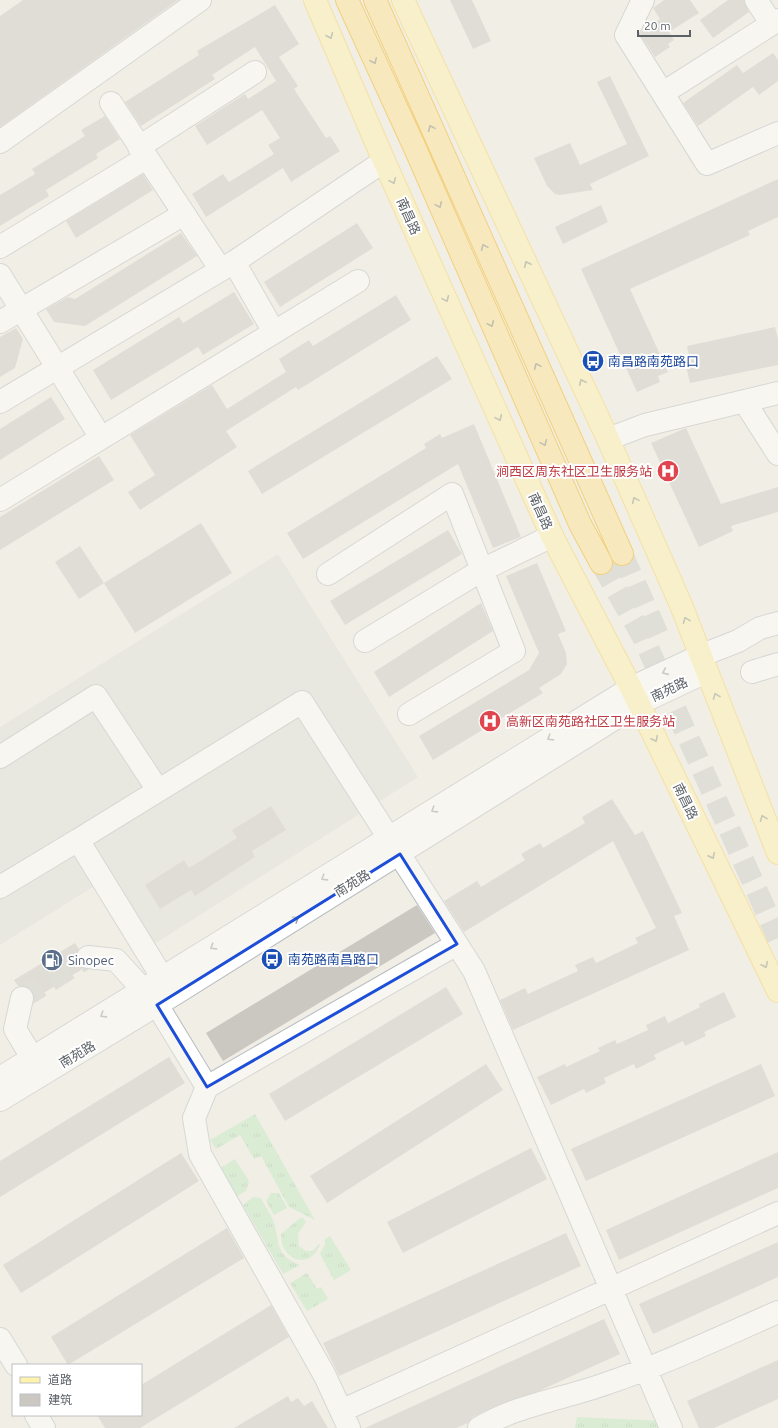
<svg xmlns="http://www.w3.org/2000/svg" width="778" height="1428" font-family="Ubuntu,'Noto Sans SC',sans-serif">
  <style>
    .industrial { fill: #e1dfd9 }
    .grass { fill: url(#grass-tufts) }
    .building { fill: #cbc8c2 }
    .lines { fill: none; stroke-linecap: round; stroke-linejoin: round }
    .minor-tunnel { stroke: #cbcbc5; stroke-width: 22; stroke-dasharray: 22 11; stroke-linecap: butt }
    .highway-tunnel { stroke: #cbcbc5; stroke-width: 22; stroke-dasharray: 22 11; stroke-linecap: butt }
    .minor-casing { stroke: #b7bbc0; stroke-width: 24 }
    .major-casing { stroke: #fcce52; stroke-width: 24 }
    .highway-casing { stroke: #f5ab00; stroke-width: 24 }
    .minor { stroke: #fff; stroke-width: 22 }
    .major { stroke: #fff2ab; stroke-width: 22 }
    .highway { stroke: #ffe38d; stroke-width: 22 }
    .oneway { stroke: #95947e }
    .oneway2 { stroke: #8d8872 }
    .oneway3 { stroke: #9da0a3 }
    .marked { fill: none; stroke: #1d4ed8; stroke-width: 3; stroke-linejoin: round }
    .labels { text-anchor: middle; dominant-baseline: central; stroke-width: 4; stroke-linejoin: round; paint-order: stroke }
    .street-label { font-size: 13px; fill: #5c6166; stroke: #fff }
    .transit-label { font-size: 13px; fill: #164399; stroke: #fff; text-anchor: start }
    .health-label { font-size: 13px; fill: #be3a42; stroke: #fff; text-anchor: end }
    .service-label { font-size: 13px; fill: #4e5e75; stroke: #fff; text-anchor: start }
  </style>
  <defs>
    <pattern id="grass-tufts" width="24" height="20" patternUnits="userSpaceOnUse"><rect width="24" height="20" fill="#c0e9c0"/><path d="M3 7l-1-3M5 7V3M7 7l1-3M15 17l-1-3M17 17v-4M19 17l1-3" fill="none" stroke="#9fc0a0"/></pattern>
  </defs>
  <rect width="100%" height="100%" fill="#f0eee5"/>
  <path class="industrial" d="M278,554L418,777L137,955L93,887L0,945V727Z"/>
  <path class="grass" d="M255,1114L315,1220L289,1207L261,1156L254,1159L240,1135L216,1149L210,1140Z
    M235,1159L249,1181L246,1191L236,1197L219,1169Z
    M271,1193H279L287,1208L274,1215L266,1201Z
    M253,1197L261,1198C264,1205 270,1212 273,1220C281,1242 273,1254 300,1265L283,1274L243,1205Z
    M300,1218H303L306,1222L298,1234L299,1246L306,1251H312L320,1244C311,1271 280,1261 281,1234Z
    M330,1236L351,1270L334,1280L320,1254L325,1244V1239Z
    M307,1273L317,1289L321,1287L328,1299L307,1311L290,1283Z
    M577,1417L664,1421L662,1428H575Z"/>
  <path class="building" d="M23,0H178L0,127V16Z
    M450,0H472L491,41L473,49Z
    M664,0H690L699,13L669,32L674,40L668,44L670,47L655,57L640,34L642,31L660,19L653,8Z
    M728,0H744L749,12L713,38L700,20Z
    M275,5L299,44L279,57L298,86L294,89L326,138L330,136L340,151L291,182L283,168L206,217L192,194L223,174L229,182L274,154L268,145L280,138L262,110L207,145L195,126L245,94L248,99L276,81L255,47L212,75L215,79L141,126L125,102L199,55L197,51Z
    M773,53L778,60V81L759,95L753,87L698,126L683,103L737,65L743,73Z
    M610,76L649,156L590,184L593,190L560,195L555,194L547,186L534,158L570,143L580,165L627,144L597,82Z
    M105,116L120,139L96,154L98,158L46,190L49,196L0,226V195L35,174L32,169L85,136L81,130Z
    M143,174L153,190L76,238L66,221Z
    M778,179V217L748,231L750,235L630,289L668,372L658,376L660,382L637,392L581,269Z
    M601,205L608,222L563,244L555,227Z
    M357,223L373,248L280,307L264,282Z
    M181,233L197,256L85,326L54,322L46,309L68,297L75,299Z
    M234,292L254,324L203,355L198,347L111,400L93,370L179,317L183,323Z
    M396,295L411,320L298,390L296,387L226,431L237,447L140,510L128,492L155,475L130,435L212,385L227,409L286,372L279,359L309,340L313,346Z
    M775,327L778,339V365L690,383L684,357L689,356L687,346Z
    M16,328L23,339L15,368L0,377V337Z
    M437,356L452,379L262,494L248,471Z
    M51,397L65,419L0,460V429Z
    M474,424L521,537L493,548L458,464L303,559L287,533L426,448L424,444L440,434L442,438Z
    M686,428L721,504L778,487V512L731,526L733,531L699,547L651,443Z
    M99,456L114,480L0,550V517Z
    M201,523L232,573L135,633L104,583Z
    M448,530L462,554L345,625L330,601Z
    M80,546L104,583L79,599L55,562Z
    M537,563L566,631L558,634L566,653L567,664L561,674L539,688L543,693L433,760L419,736L529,670L539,653L506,576Z
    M481,603L493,631L389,697L374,672Z
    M612,799L635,835L643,831L682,913L674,916L689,950L513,1030L500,1000L525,988L528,994L578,971L575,965L593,957L596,963L638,943L635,938L656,928L613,841L464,932L444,901L477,881L481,887L525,860L521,854L540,843L543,848L585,823L582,817Z
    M271,806L286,830L252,851L255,857L195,896L191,890L160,909L145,885L184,860L189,868L237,838L232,830Z
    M417,905L435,933L223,1061L206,1033Z
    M75,943L79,949L76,955V962L84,968L34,999V994L30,989L24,986H18L14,980Z
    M446,987L463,1014L285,1121L269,1094Z
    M724,992L736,1017L704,1032L706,1036L685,1046L683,1041L654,1055L656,1059L636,1069L634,1064L604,1078L606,1083L586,1093L584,1089L551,1105L537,1077L565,1064L566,1067L600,1051L598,1048L615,1040L617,1044L648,1030L646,1025L665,1016L668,1023L700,1007L699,1004Z
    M169,1057L185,1083L0,1197V1161Z
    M486,1064L503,1090L327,1203L310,1176Z
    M761,1064L775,1096L586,1181L571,1149Z
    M531,1148L547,1179L403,1253L387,1222Z
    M778,1152V1188L619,1260L606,1230Z
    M181,1153L199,1181L21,1293L3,1265Z
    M227,1228L244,1258L68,1365L51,1337Z
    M566,1233L581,1266L339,1376L323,1343Z
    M778,1242V1277L653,1334L639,1304Z
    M271,1305L289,1337L140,1428H105L97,1415H141V1385Z
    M604,1319L620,1354L539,1391L489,1409L473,1417L468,1423L456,1428H365Z
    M778,1360V1399L714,1428H699L687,1401Z
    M288,1396L291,1402L298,1398L304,1406L312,1401L328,1428H234Z"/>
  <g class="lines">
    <path class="minor-tunnel" d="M22,998L88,957"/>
    <path class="highway-tunnel" d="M622,554L662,644
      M601,563L643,637L778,938"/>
    <g class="minor-casing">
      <path id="minor" d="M643,0L626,35L707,164L778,133
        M756,0L771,23
        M663,93L778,20
        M111,103L221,270
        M0,142L200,0
        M139,147L255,72
        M0,247L146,158
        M234,262L274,332
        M0,275L101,438
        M0,322L184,214
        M744,401L778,454
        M0,402L234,262L384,161
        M608,439L645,425L778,393
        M0,500L358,281
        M328,574L452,494L514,651L409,714
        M365,641L482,570L552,536
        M752,672L778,664
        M0,757L96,696L158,790
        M0,887L78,840
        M88,957L116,960L157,1005L207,1087
        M173,995L78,840L302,702L474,971L671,1428
        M22,998L15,1029L40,1071
        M0,1078L631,688L700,656L738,641L760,628L778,623
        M0,1100L173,995L638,704L706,672
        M0,1339L16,1365
        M341,1411L778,1213
        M36,1415L44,1428
        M349,1428L325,1376L200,1154L194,1118L207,1087L457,944
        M479,1428C517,1405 563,1399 605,1384C664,1364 721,1337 778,1312"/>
    </g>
    <g class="major-casing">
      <path id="major" d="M315,0L384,161L552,536L631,688L778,991
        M403,0L608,439L681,605L778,853"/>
    </g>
    <g class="highway-casing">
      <path id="highway" d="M347,0L414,146L580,524L601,563
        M375,0L622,554"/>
    </g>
    <use href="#minor" class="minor"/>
    <use href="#major" class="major"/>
    <use href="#highway" class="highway"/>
  </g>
  <defs><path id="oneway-chevron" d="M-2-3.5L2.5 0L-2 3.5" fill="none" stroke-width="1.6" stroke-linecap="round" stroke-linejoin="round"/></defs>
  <g class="oneway">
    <use href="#oneway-chevron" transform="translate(330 36) rotate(67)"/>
    <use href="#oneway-chevron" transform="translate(393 181) rotate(66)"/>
    <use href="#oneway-chevron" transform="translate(527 264) rotate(-115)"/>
    <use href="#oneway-chevron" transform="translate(446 299) rotate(66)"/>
    <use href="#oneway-chevron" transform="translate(582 382) rotate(-115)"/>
    <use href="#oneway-chevron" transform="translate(499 418) rotate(66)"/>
    <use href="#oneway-chevron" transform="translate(635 500) rotate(-114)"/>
    <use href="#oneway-chevron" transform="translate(686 620) rotate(-111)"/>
    <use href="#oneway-chevron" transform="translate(716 696) rotate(-111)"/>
    <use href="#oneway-chevron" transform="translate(655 739) rotate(64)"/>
    <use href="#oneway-chevron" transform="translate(763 818) rotate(-111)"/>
    <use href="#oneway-chevron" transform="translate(712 856) rotate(64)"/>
    <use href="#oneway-chevron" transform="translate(765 965) rotate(64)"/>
  </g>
  <g class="oneway2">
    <use href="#oneway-chevron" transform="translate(374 61) rotate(65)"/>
    <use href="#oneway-chevron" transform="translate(431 128) rotate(-114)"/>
    <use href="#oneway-chevron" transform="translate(439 205) rotate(66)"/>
    <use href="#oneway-chevron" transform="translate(484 247) rotate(-114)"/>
    <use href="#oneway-chevron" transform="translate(491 324) rotate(66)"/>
    <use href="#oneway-chevron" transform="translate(537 366) rotate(-114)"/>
    <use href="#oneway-chevron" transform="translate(544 443) rotate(66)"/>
  </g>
  <g class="oneway3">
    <use href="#oneway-chevron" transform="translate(665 672) rotate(156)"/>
    <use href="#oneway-chevron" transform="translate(550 738) rotate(148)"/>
    <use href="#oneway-chevron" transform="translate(434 810) rotate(148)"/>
    <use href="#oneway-chevron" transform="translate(324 878) rotate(148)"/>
    <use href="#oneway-chevron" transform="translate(296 919) rotate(-32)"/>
    <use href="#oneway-chevron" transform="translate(213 947) rotate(148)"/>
    <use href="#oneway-chevron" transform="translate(103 1015) rotate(148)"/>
  </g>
  <path d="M0 0H778V1428H0ZM400,854L457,944L207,1087L157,1005Z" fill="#f0eee5" fill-opacity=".55" fill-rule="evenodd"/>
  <path class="marked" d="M400,854L457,944L207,1087L157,1005Z"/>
  <defs>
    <g id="bus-disc" transform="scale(1.15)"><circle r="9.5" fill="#1a4fb4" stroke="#fff"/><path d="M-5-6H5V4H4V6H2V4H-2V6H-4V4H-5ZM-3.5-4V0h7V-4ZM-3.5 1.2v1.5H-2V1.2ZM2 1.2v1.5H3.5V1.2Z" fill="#fff"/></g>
    <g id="hospital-disc" transform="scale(1.15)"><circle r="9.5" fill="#e0444e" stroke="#fff"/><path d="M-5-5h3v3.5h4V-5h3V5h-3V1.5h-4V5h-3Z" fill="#fff"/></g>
    <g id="fuel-disc" transform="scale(1.15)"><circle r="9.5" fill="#5c6f8a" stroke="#fff"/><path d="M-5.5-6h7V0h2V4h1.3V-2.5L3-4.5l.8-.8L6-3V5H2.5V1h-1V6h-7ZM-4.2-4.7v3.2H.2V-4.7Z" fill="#fff"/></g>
  </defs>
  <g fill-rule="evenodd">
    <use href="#bus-disc" x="593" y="361"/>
    <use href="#hospital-disc" x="668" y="471"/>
    <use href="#hospital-disc" x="490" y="721"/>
    <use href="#bus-disc" x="272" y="959"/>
    <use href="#fuel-disc" x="52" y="960"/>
  </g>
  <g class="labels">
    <g class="street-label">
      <text transform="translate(409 216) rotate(66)">南昌路</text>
      <text transform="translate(541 511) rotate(66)">南昌路</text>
      <text transform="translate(669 689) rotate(-25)">南苑路</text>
      <text transform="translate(686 801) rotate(64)">南昌路</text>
      <text transform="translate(352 883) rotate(-32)">南苑路</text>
      <text transform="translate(77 1054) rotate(-31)">南苑路</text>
    </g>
    <g class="transit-label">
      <text x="608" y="361">南昌路南苑路口</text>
      <text x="288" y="959">南苑路南昌路口</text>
    </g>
    <g class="health-label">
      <text x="652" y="471">涧西区周东社区卫生服务站</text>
      <text x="506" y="721" text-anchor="start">高新区南苑路社区卫生服务站</text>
    </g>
    <g class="service-label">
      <text x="68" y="960">Sinopec</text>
    </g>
  </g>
  <rect x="12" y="1364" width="130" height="52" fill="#ffffff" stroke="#bec0c2"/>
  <rect x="20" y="1377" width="20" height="6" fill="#fff2ab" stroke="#bec0c2"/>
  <text x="48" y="1384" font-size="12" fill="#5c6166">道路</text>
  <rect x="20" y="1394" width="20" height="12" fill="#cbc8c2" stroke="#bec0c2"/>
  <text x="48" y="1404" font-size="12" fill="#5c6166">建筑</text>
  <path d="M638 30v6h52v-6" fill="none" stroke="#5c6166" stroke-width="2"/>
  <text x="644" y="30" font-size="12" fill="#5c6166" stroke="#ffffff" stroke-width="3" paint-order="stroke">20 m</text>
</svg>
